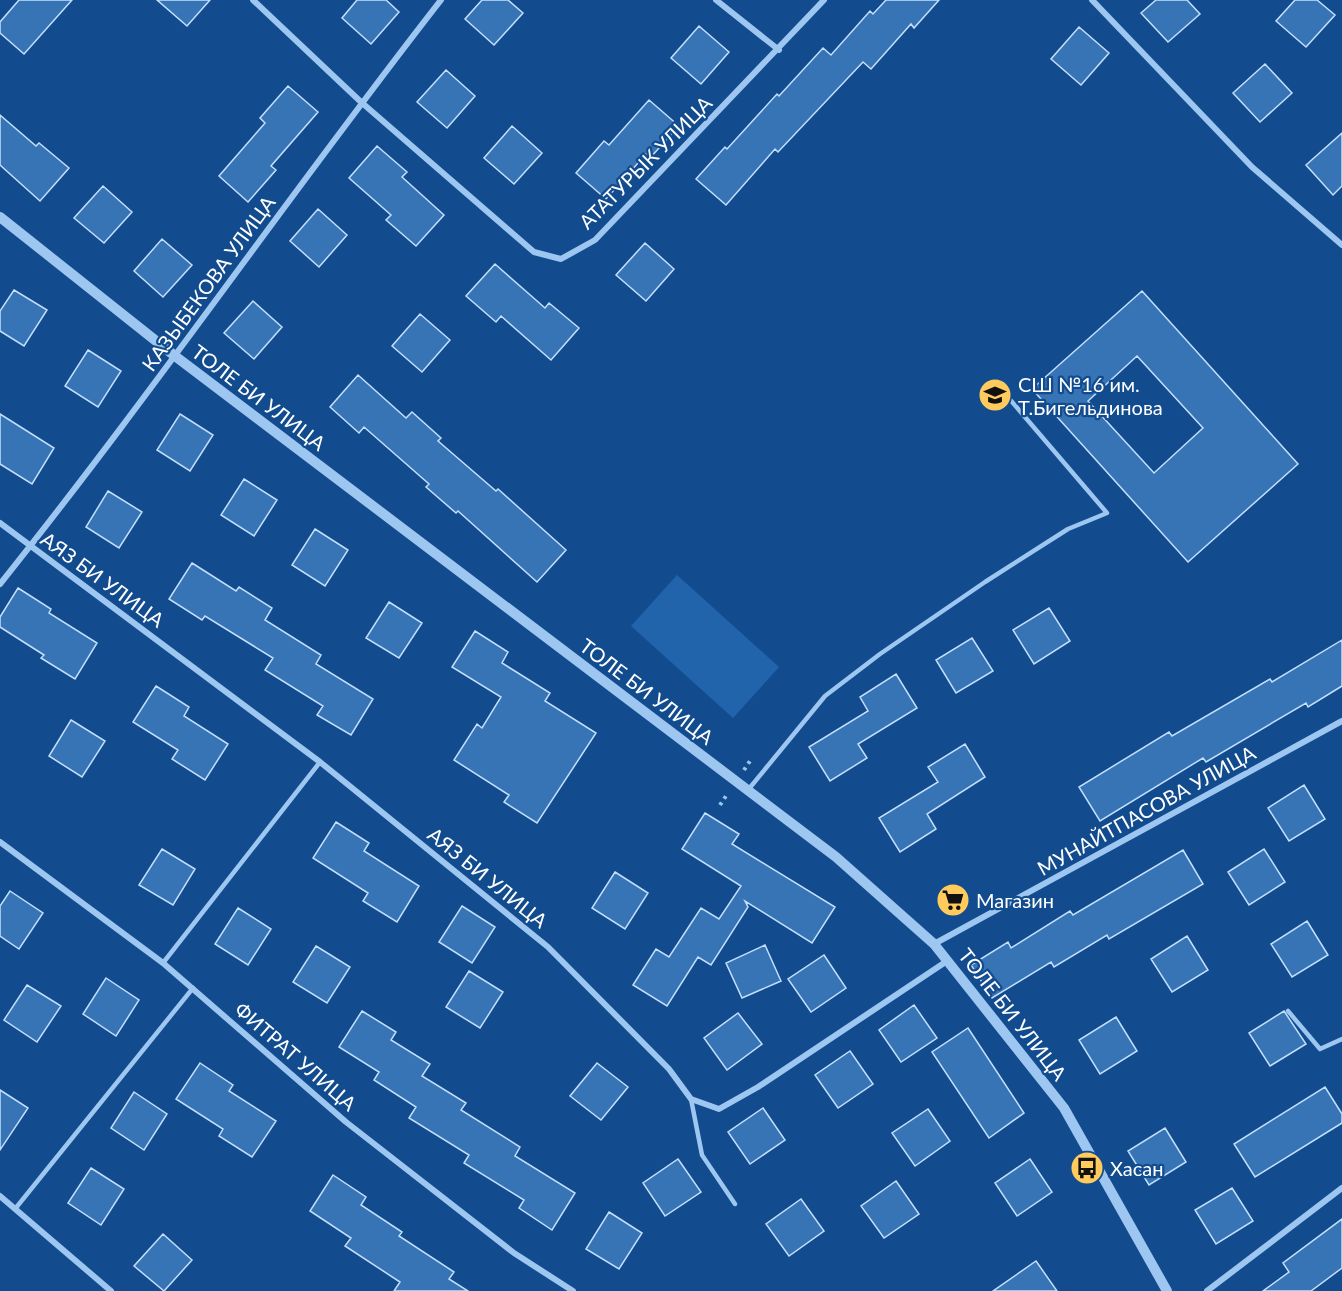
<svg xmlns="http://www.w3.org/2000/svg" width="1342" height="1291" font-family="Lato,sans-serif">
  <style>
    .garden { fill: #2164ac }
    .building { fill: #3674b6; stroke: #c4dffc; stroke-width: 1.5; fill-rule: evenodd }
    .lines { fill: none; stroke-linecap: round; stroke-linejoin: round }
    .path { stroke: #9dc6f1; stroke-width: 4; stroke-dasharray: 3 4.5; stroke-linecap: butt }
    .service { stroke: #9dc6f1; stroke-width: 4.5 }
    .minor { stroke: #9dc6f1; stroke-width: 6 }
    .tertiary { stroke: #9dc6f1; stroke-width: 10 }
    .labels { text-anchor: middle; dominant-baseline: central; stroke-width: 4.5; stroke-linejoin: round; paint-order: stroke }
    .street-label { font-size: 20px; fill: #fff; stroke: #124c8f }
    .poi-label { font-size: 20px; fill: #fff; stroke: #124c8f; text-anchor: start }
  </style>
  <rect width="100%" height="100%" fill="#124c8f"/>
  <path class="garden" d="M677,575L779,667L733,718L631,626Z"/>
  <path class="building" d="M19,0H72L24,54L0,33V22Z
    M157,0H210L187,26Z
    M357,0H386L399,12L371,44L342,18Z
    M482,0H508L523,13L494,45L465,19Z
    M886,0H939L914,28L911,24L871,69L863,62L778,152L775,149L726,205L696,179L725,147L727,149L777,94L779,96L823,48L831,55L870,11L873,14Z
    M1156,0H1187L1200,14L1168,42L1141,13Z
    M1295,0H1317L1335,15L1306,47L1276,21Z
    M699,26L729,52L701,84L671,58Z
    M1079,27L1109,53L1081,85L1051,59Z
    M1265,64L1292,93L1260,122L1233,93Z
    M446,70L475,96L447,128L417,102Z
    M288,86L318,112L271,166L276,170L248,202L219,176L265,123L260,118Z
    M649,100L679,126L650,158L646,154L606,199L576,173L604,141L609,145Z
    M0,115L36,146L39,143L69,168L40,201L0,165Z
    M512,126L542,153L514,184L484,158Z
    M1342,133V186L1333,195L1306,165Z
    M377,146L407,172L402,177L444,215L416,246L386,220L391,215L349,178Z
    M103,186L132,212L104,243L74,218Z
    M318,209L347,235L319,267L290,241Z
    M162,239L192,265L163,297L134,271Z
    M645,243L674,269L646,301L616,275Z
    M495,264L545,308L549,303L579,328L551,360L501,316L496,322L466,296Z
    M14,290L47,310L24,346L0,331V311Z
    M1142,291L1298,464L1188,562L1032,389ZM1137,356L1203,428L1154,473L1088,401Z
    M253,301L282,327L254,359L224,333Z
    M420,314L450,340L422,372L392,346Z
    M88,350L121,371L98,407L65,386Z
    M358,375L406,418L412,412L441,438L438,441L496,491L498,489L566,550L537,582L458,511L456,513L426,487L429,484L364,427L359,433L330,407Z
    M0,414L54,448L32,484L0,464Z
    M180,414L213,435L190,471L157,450Z
    M244,479L277,500L254,536L221,515Z
    M108,491L142,512L119,548L86,527Z
    M315,529L348,550L325,586L292,565Z
    M192,563L236,591L239,587L272,608L265,620L321,655L316,664L373,699L351,735L317,715L323,706L265,670L273,658L205,616L202,620L169,599Z
    M18,588L51,609L49,613L97,643L75,679L41,658L44,655L0,627V617Z
    M389,602L422,623L399,658L366,638Z
    M1049,608L1070,641L1034,664L1013,630Z
    M475,631L508,652L502,663L550,693L545,701L596,733L537,823L504,802L509,795L454,760L477,724L482,728L501,697L452,667Z
    M972,638L993,671L956,693L936,660Z
    M1342,640V686L1308,707L1306,703L1206,762L1203,758L1100,821L1079,787L1169,732L1172,736L1270,679L1272,682Z
    M896,674L917,708L858,744L867,758L830,781L809,747L868,711L860,697Z
    M156,686L189,707L184,716L228,744L205,780L172,759L178,750L133,722Z
    M71,720L105,741L82,777L49,756Z
    M965,744L985,777L927,814L936,829L900,852L879,818L938,782L928,767Z
    M1304,785L1325,819L1289,841L1268,808Z
    M705,813L739,834L732,844L835,907L812,943L745,901L748,907L711,965L698,957L667,1006L633,985L656,949L669,957L701,908L719,919L741,886L682,849Z
    M336,822L369,843L364,851L419,886L397,922L363,901L368,893L313,858Z
    M162,849L195,869L173,905L139,885Z
    M1264,849L1285,882L1249,905L1228,872Z
    M1183,850L1203,884L1109,939L1107,935L1054,967L1051,962L992,998L971,965L1008,942L1011,948L1070,911L1073,915Z
    M615,872L648,893L625,929L592,908Z
    M10,891L43,913L19,949L0,936V906Z
    M462,906L495,927L472,963L439,942Z
    M238,908L271,929L248,965L215,944Z
    M1307,921L1328,955L1292,977L1271,944Z
    M1187,936L1208,970L1172,992L1151,959Z
    M765,945L781,981L742,998L726,963Z
    M316,946L350,967L327,1003L293,982Z
    M824,955L846,988L811,1012L788,979Z
    M469,971L503,992L480,1028L446,1007Z
    M106,978L139,1000L116,1036L83,1014Z
    M27,985L61,1006L37,1042L4,1020Z
    M914,1005L937,1038L901,1062L879,1030Z
    M362,1011L396,1032L391,1040L430,1064L422,1076L466,1103L461,1110L520,1147L515,1156L575,1193L552,1230L519,1208L524,1200L464,1163L469,1155L409,1118L416,1107L374,1080L379,1072L339,1047Z
    M1284,1011L1306,1044L1270,1066L1249,1033Z
    M738,1013L762,1044L727,1070L704,1038Z
    M1116,1017L1137,1051L1100,1074L1079,1040Z
    M968,1028L1024,1113L989,1138L932,1052Z
    M850,1051L873,1084L838,1108L815,1075Z
    M200,1063L233,1085L229,1091L276,1121L252,1157L219,1136L223,1129L176,1099Z
    M597,1063L628,1087L601,1120L570,1096Z
    M1325,1087L1342,1114V1123L1255,1177L1234,1144Z
    M0,1090L28,1108L0,1150Z
    M134,1092L167,1114L144,1150L111,1128Z
    M763,1108L785,1140L750,1164L728,1132Z
    M928,1109L950,1141L915,1166L892,1133Z
    M1165,1128L1186,1162L1149,1185L1128,1151Z
    M678,1159L701,1192L665,1216L643,1183Z
    M1030,1159L1052,1192L1017,1216L995,1183Z
    M91,1168L124,1189L101,1225L68,1203Z
    M333,1175L366,1197L361,1205L402,1232L399,1236L454,1272L449,1279L468,1291H394L400,1282L345,1246L351,1238L310,1211Z
    M896,1181L919,1214L884,1238L861,1206Z
    M1232,1188L1253,1221L1216,1244L1195,1210Z
    M801,1199L824,1231L789,1256L766,1224Z
    M609,1212L642,1233L619,1269L586,1249Z
    M1342,1219V1268L1311,1291H1263L1289,1272L1283,1263Z
    M163,1234L192,1260L164,1291L134,1266Z
    M1036,1261L1057,1291H993Z"/>
  <g class="lines">
    <path class="path" d="M744,770L752,758
      M720,805L728,793"/>
    <path class="service" d="M748,790L825,696L880,654L985,582L1068,529L1107,513L995,382
      M163,963L320,762
      M1288,1011L1320,1049L1342,1039
      M691,1099L702,1155L735,1204
      M15,1209L193,988"/>
    <path class="minor" d="M253,0L361,102L534,252L561,259L595,240L824,0
      M716,0L779,50
      M1092,0L1252,167L1342,245
      M0,523L320,762L548,947L669,1069L691,1099L719,1109L758,1087L947,961
      M0,584C153,393 291,192 441,0
      M0,842L163,963L346,1122L514,1253L573,1291
      M934,944L1342,721
      M0,1196L111,1291
      M1207,1291L1342,1188"/>
    <path class="tertiary" d="M0,217L175,356L836,857L934,944L1064,1108L1167,1291"/>
  </g>
  <defs>
    <g id="school-disc" transform="scale(1.725)"><circle r="9.5" fill="#ffcb5d" stroke="#124c8f"/><path d="M0-5L7-2L0 1L-7-2ZM-4 1L0 2.5L4 1V4Q0 6-4 4Z" fill="#111"/></g>
    <g id="supermarket-disc" transform="scale(1.725)"><circle r="9.5" fill="#ffcb5d" stroke="#124c8f"/><path d="M-6-5.5h2.5l.6 2H6L4.5 2H-2.5L-4.4-4H-6ZM-1.5 3.2a1.3 1.3 0 1 0 .1 0ZM3 3.2a1.3 1.3 0 1 0 .1 0Z" fill="#111"/></g>
    <g id="bus-disc" transform="scale(1.725)"><circle r="9.5" fill="#ffcb5d" stroke="#124c8f"/><path d="M-5-6H5V4H4V6H2V4H-2V6H-4V4H-5ZM-3.5-4V0h7V-4ZM-3.5 1.2v1.5H-2V1.2ZM2 1.2v1.5H3.5V1.2Z" fill="#111"/></g>
  </defs>
  <g fill-rule="evenodd">
    <use href="#school-disc" x="995" y="395"/>
    <use href="#supermarket-disc" x="953" y="900"/>
    <use href="#bus-disc" x="1087" y="1168"/>
  </g>
  <g class="labels">
    <g class="street-label">
      <text transform="translate(645 162) rotate(-45)">АТАТУРЫК УЛИЦА</text>
      <text transform="translate(208 283) rotate(-54)">КАЗЫБЕКОВА УЛИЦА</text>
      <text transform="translate(259 397) rotate(37)">ТОЛЕ БИ УЛИЦА</text>
      <text transform="translate(103 579) rotate(36)">АЯЗ БИ УЛИЦА</text>
      <text transform="translate(647 691) rotate(37)">ТОЛЕ БИ УЛИЦА</text>
      <text transform="translate(1146 810) rotate(-29)">МУНАЙТПАСОВА УЛИЦА</text>
      <text transform="translate(488 877) rotate(39)">АЯЗ БИ УЛИЦА</text>
      <text transform="translate(1013 1014) rotate(52)">ТОЛЕ БИ УЛИЦА</text>
      <text transform="translate(296 1056) rotate(41)">ФИТРАТ УЛИЦА</text>
    </g>
    <g class="poi-label">
      <text x="1018" y="384">СШ №16 им.<tspan x="1018" dy="23">Т.Бигельдинова</tspan></text>
      <text x="976" y="900">Магазин</text>
      <text x="1110" y="1168">Хасан</text>
    </g>
  </g>
</svg>
